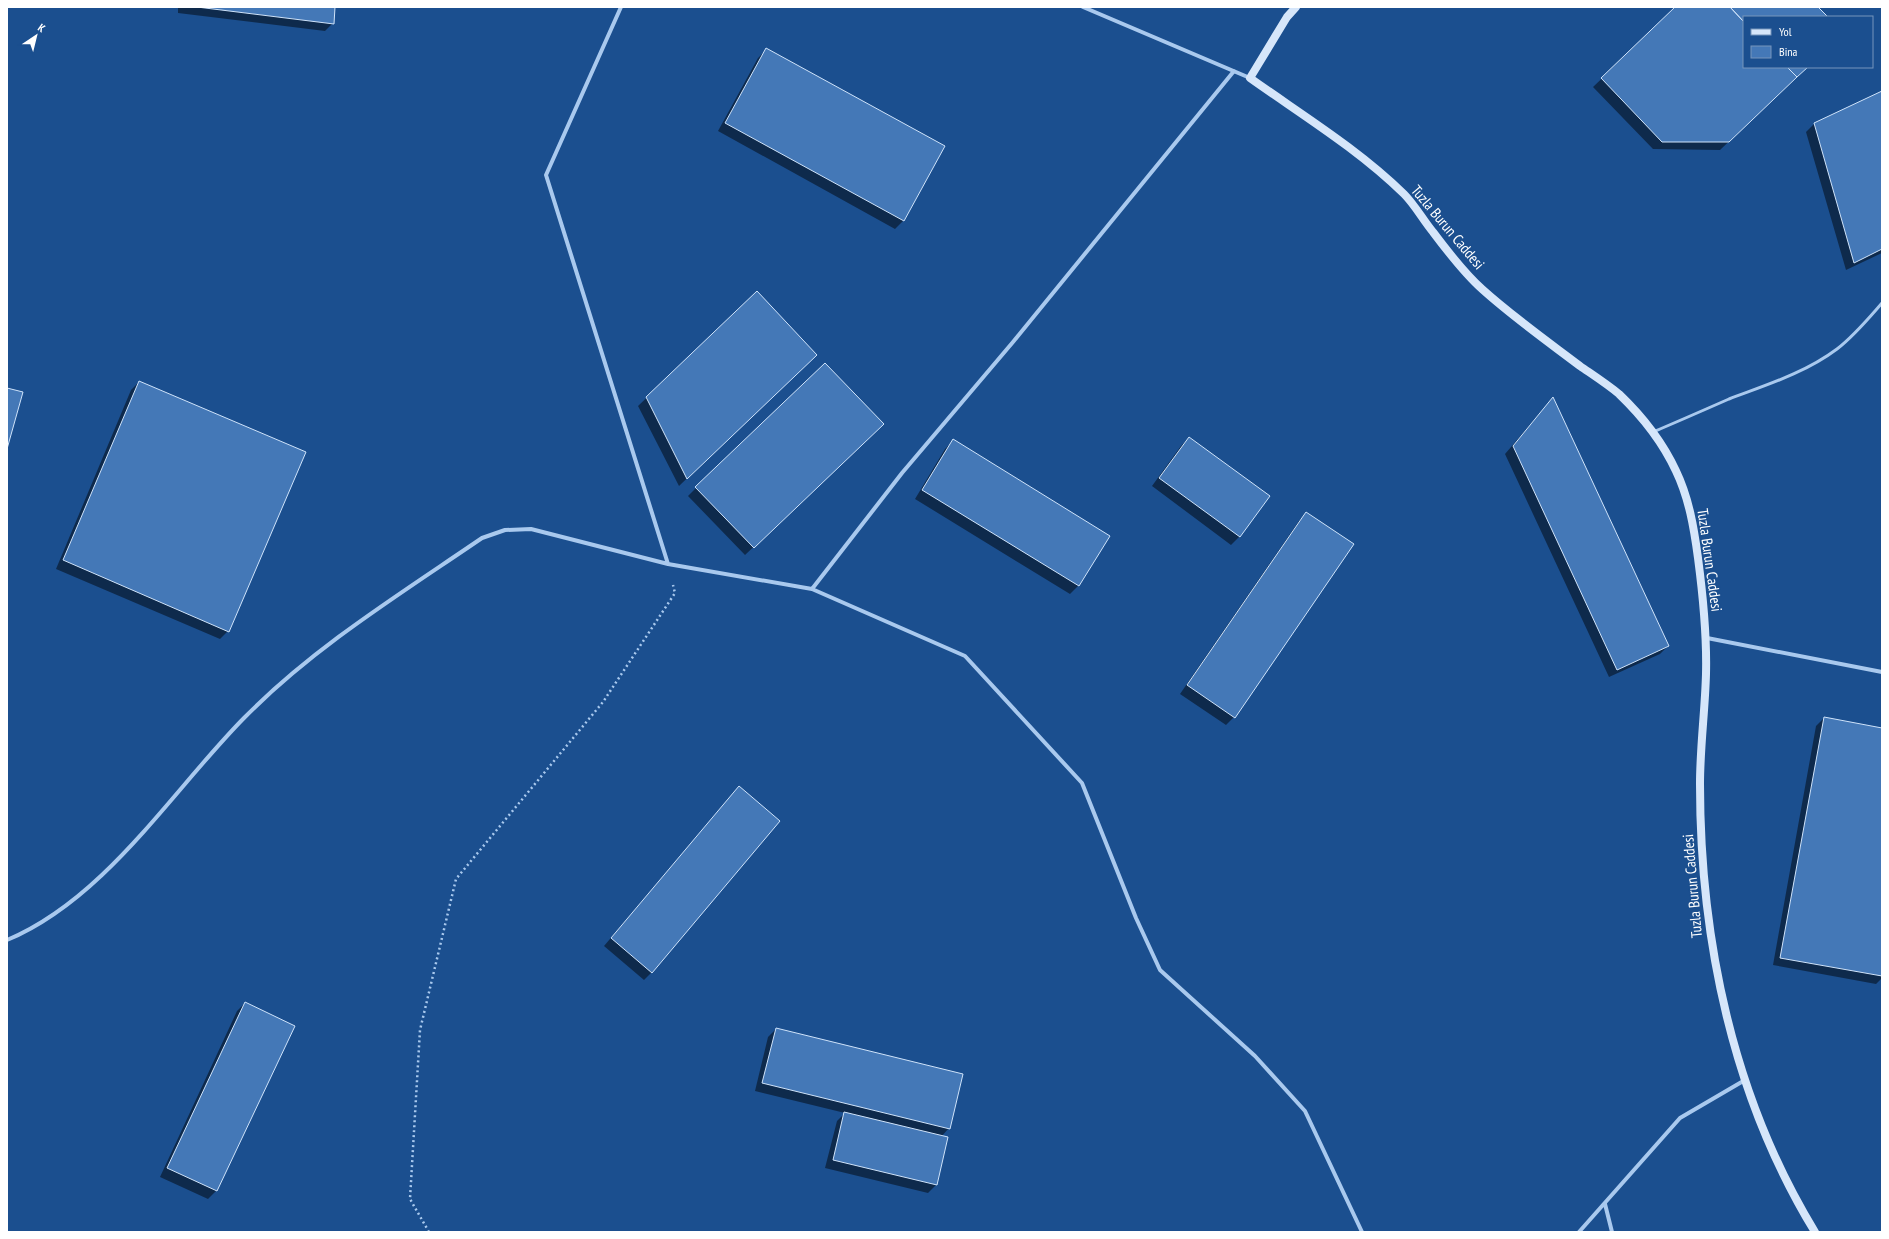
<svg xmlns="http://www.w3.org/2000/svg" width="1889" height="1239" font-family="'PT Sans Narrow',sans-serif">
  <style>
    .shadow { fill: #0007 }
    .building { fill: #4478b7; stroke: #cfe3fa }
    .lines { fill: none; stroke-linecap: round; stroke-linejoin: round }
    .path { stroke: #a9c9ee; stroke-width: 2.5; stroke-dasharray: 2 3; stroke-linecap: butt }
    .lane { stroke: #a9c9ee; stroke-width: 3 }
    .street { stroke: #a9c9ee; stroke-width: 4 }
    .secondary { stroke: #d6e6fa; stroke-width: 8 }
    .labels { text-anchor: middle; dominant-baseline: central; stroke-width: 3; stroke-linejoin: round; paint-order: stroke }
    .street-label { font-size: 15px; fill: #fff; stroke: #1b4f8f }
  </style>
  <rect width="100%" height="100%" fill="#1b4f8f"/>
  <path class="shadow" d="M178,7H334L333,23L325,31L178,13Z
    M1676,7H1817L1826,17H1744V67H1807L1720,150L1653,149L1593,87Z
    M766,50L944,147L903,221L895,229L718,131L758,58Z
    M1882,92V253L1846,270L1806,132L1814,124Z
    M756,293L808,362L679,486L638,406Z
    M139,382L228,631L220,639L56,569L131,390Z
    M1553,398L1668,646L1660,654L1609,677L1505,454Z
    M874,432L745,555L688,496L696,488Z
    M1189,438L1269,496L1239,537L1231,545L1152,486L1181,446Z
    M953,441L1109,536L1078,586L1070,594L915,499L945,449Z
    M1307,513L1234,717L1226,725L1180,694L1299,521Z
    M1824,718L1882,729V978L1876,984L1773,965L1816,726Z
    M739,787L652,972L644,980L604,946Z
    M245,1003L293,1026L216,1191L208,1199L160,1177L237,1011Z
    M776,1029L949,1128L941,1137L947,1138L936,1185L928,1193L825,1168L837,1121L845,1113L755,1091L768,1037Z"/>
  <path class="building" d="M197,7H335L334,24Z
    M1675,7H1730L1744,22V67H1787L1797,77L1729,142H1662L1601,78Z
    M1730,7H1818L1828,17H1744V22Z
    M766,48L945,146L904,221L725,123Z
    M1787,67H1808L1797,77Z
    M1882,91V249L1854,263L1814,123Z
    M757,291L817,355L687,479L646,397Z
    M825,363L884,424L754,548L695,487Z
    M139,381L306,452L229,632L63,560Z
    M7,388L23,392L7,449Z
    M1553,397L1669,646L1617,670L1513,446Z
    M1189,437L1270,496L1240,537L1159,478Z
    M953,439L1110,536L1079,586L922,490Z
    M1306,512L1354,544L1235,718L1187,685Z
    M1824,717L1882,728V976L1780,958Z
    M739,786L780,821L652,973L611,938Z
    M245,1002L295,1026L217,1191L167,1168Z
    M776,1028L963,1074L950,1129L762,1083Z
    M844,1112L948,1137L937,1185L833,1160Z"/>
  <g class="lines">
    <path class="path" d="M429,1232L410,1199L420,1030L456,879L603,702L675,593L673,585"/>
    <path class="lane" d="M1653,432C1679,421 1704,410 1729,399C1766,385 1805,373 1837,349C1854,336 1868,319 1882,303"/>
    <path class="street" d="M621,7L546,175L668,564
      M1083,7L1250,78
      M812,589L902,473L1013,342L1234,71
      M1707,638L1882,672
      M7,940C105,899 171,792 244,718C314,647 400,594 482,538L505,530L531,529L668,564L812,589L965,656L1082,783L1136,918L1160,970L1255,1056L1305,1111L1362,1232
      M1605,1204L1612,1232
      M1579,1232L1680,1118L1745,1080"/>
    <path class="secondary" d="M1296,7L1287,17L1250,78C1302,115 1358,149 1404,194C1415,205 1423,220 1433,232C1448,252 1464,273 1482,289C1513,317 1547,341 1580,366C1593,375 1607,384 1619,394C1642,416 1663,443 1676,471C1689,498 1694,528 1698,558C1703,596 1707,635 1706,674C1705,711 1700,747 1700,784C1700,940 1733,1098 1815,1232"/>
  </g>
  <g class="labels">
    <g class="street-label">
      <text transform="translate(1448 227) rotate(50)">Tuzla Burun Caddesi</text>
      <text transform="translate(1710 560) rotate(82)">Tuzla Burun Caddesi</text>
      <text transform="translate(1692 886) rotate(-95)">Tuzla Burun Caddesi</text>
    </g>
  </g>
  <rect width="1889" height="1239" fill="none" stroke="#ffffff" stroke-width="16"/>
  <rect x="1743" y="16" width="130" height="52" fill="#1b4f8f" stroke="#7695bc"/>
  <rect x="1751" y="29" width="20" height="6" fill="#d6e6fa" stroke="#7695bc"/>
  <text x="1779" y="36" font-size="12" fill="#ffffff">Yol</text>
  <rect x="1751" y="46" width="20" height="12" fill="#4478b7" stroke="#7695bc"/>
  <text x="1779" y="56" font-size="12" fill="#ffffff">Bina</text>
  <g transform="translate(36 36) rotate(35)" stroke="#1b4f8f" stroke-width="3" paint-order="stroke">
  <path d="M0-3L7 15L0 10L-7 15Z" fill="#ffffff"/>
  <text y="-6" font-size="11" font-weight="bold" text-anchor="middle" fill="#ffffff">K</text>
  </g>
</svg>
